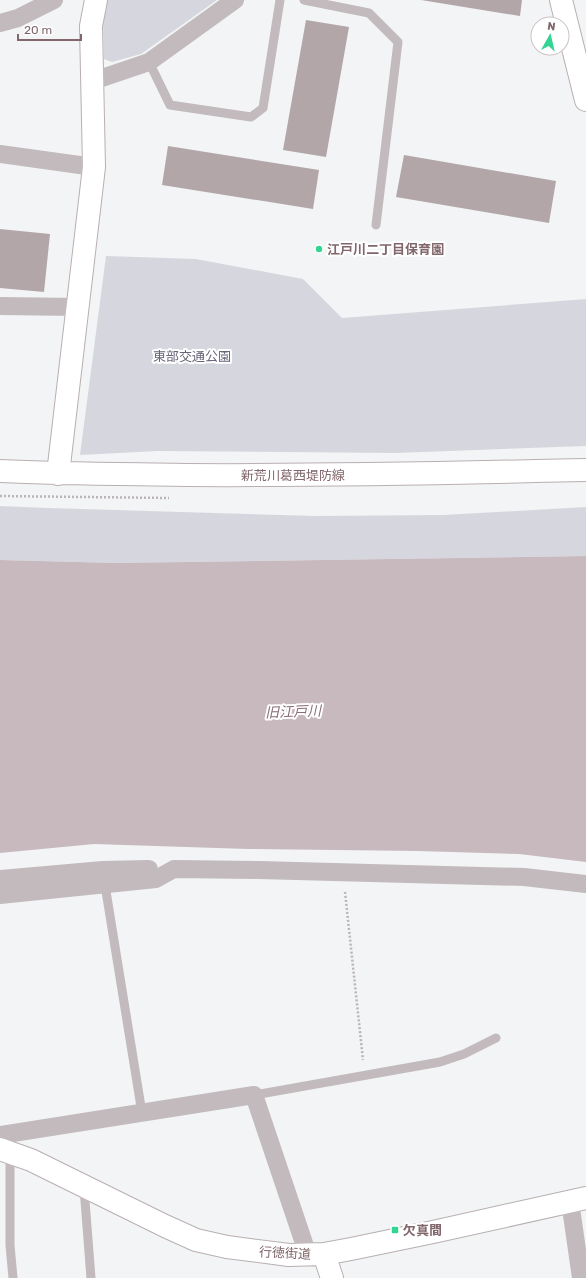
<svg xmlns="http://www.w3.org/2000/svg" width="586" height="1278" font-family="Rubik,'Noto Sans JP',sans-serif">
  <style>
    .green { fill: #d6d7de }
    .water { fill: #c7b9be }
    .building { fill: #b2a6a9 }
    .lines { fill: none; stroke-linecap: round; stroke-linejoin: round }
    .secondary-casing { stroke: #b9afb1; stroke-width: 24 }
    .path { stroke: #bbb5b6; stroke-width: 2.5; stroke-dasharray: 2 2; stroke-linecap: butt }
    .lane { stroke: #c2babc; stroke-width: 9 }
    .street { stroke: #c2babc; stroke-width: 18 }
    .secondary { stroke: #fff; stroke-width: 22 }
    .poi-dot { fill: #32d592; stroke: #fff; stroke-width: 1.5 }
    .labels { text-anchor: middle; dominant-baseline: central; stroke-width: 4; stroke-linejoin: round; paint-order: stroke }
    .poi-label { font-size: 13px; font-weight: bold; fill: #81676c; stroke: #fff; text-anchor: start }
    .park-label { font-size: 13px; fill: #686578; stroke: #fff }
    .street-label { font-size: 13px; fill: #81676c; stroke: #fff }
    .water-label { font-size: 14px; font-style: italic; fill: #8a6d78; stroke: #fff }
  </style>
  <rect width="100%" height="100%" fill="#f2f4f5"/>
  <path class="green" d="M107,0H217L141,54L112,62L104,59L103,18Z
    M106,256L196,259L303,279L342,318L586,299V446L395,453L157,451L80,455Z
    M0,506L48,508L315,516L444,515L586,507V556L116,563L0,560Z"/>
  <path class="water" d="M586,556V862L519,854L418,851L248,849L94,844L0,853V560L116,563Z"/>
  <path class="building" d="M421,0H522L520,16Z
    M306,20L349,27L326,157L283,150Z
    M168,146L319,170L313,209L162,185Z
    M404,155L556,181L549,223L396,197Z
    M0,229L50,234L44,292L0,288Z"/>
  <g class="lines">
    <g class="secondary-casing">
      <path id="secondary" d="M561,0L586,100
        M0,471C62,474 125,474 187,475C320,476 453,473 586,470
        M58,474L94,167L91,26L96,0
        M0,1149L31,1160L165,1226L196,1240L227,1247L289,1255L324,1254L351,1249L433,1232L586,1198
        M324,1254L332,1278"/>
    </g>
    <path class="path" d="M0,496L169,498
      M345,892L363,1060"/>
    <path class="lane" d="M304,0L369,13L398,42L376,225
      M149,62L170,105L251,117L263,108L280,0
      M105,885L142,1113
      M254,1095L440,1062L464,1054L496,1038
      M10,1153V1245L13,1278
      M84,1188L91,1278"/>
    <path class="street" d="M0,23L18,18L54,0
      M93,81L149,62L235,0
      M0,154L94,167
      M0,306L78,307
      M0,879L103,870L149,869
      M0,895L156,879L174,869L259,870L524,877L586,884
      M0,1135L254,1095L308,1255
      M570,1201L581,1278"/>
    <use href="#secondary" class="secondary"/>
  </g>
  <g class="poi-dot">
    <circle cx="319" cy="249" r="4"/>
    <rect x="391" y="1226" width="8" height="8" rx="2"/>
  </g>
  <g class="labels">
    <g class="poi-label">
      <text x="327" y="249">江戸川二丁目保育園</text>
      <text x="403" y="1230">欠真間</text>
    </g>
    <g class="park-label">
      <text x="192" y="356">東部交通公園</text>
    </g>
    <g class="street-label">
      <text x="293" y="475">新荒川葛西堤防線</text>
      <text transform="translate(285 1253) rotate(3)">行徳街道</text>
    </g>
    <g class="water-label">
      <text transform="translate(293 712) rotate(-2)">旧江戸川</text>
    </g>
  </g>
  <g transform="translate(550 36) rotate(8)"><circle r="19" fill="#ffffff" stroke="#cdc2c4"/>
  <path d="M0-3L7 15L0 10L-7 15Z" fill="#32d592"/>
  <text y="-6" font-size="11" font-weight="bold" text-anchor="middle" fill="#81676c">N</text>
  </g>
  <path d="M18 34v6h63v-6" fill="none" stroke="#81676c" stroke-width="2"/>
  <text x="24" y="34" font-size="12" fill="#81676c" stroke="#ffffff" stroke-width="3" paint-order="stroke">20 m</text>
</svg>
